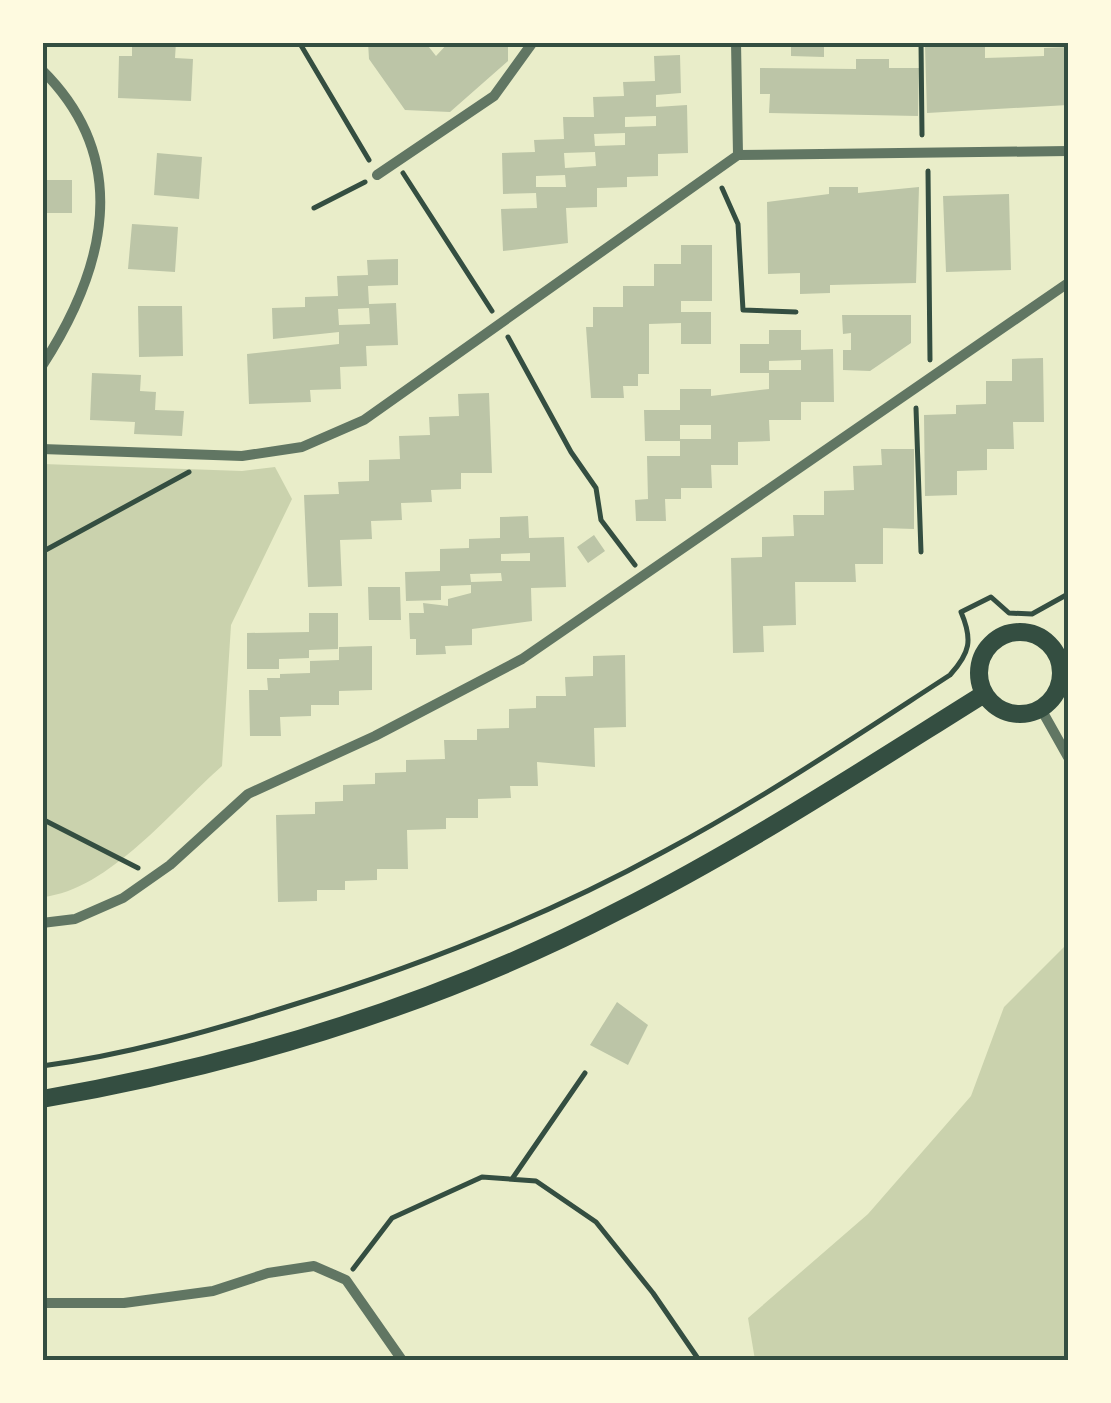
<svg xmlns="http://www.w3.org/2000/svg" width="1111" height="1403" font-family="'Playfair Display',serif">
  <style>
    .green { fill: #cad2ad }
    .building { fill: #bcc5a7; fill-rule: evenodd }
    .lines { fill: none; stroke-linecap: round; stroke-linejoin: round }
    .path { stroke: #344e41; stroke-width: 5 }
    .minor { stroke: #617663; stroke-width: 10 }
    .secondary { stroke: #344e41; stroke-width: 18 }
    .neatline { fill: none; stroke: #344e41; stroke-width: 4 }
  </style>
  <rect width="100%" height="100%" fill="#e9edc9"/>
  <path class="green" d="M43,464L242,471L275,467L292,499L231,625L222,766C173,809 109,890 43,897Z
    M1068,943V1360H755L748,1318L868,1214L971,1096L1004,1007Z"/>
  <path class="building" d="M132,42H176L175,58L193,59L191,101L118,98L119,56H132Z
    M368,42H425L436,56L449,42H508V61L450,112L405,110L369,59Z
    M791,42H824V57L791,56Z
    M985,44V58L1044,56V48L1068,47V105L927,113L925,46Z
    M680,55L681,93L656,95V107L687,105L688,153L658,154V176L627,177V187L597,188V207L566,208L568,243L503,251L501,209L537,208L536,193L503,194L502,153L535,152L534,140L564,139L563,117H594L593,97L624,96L623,82L655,81L654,56ZM656,116V126L625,127V117ZM625,133V145L595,146L594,134ZM595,152L596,166L565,168L564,153ZM565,175L566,187H536V176Z
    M856,59H889V68H919L918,116L769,113L770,94H760V68L856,69Z
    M157,153L202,157L199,199L154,195Z
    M42,173L46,180H72V213H46L47,258H42Z
    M829,187H858V193L919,187L916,283L830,285V293L800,294V273L768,274L767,202L829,194Z
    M1009,194L1011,270L946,272L943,196Z
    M132,224L178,227L175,272L128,269Z
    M681,245H712V301H681V312H711V344H681V323L649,324V374H638V386H623L624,398H591L586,327H593V307H623V286H654V264H681Z
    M398,259V285L368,286L369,304L396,303L398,345L366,346L367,366L340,367L341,389L310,390L311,402L249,404L247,354L339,344V332L273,339L272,308L305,307V297L338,296L337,276L368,275L367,260ZM369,308L370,324L339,325L338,309Z
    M138,306H182L183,356L139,357Z
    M842,315H911V343L870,371L843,370V350H851V333L843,334Z
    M769,330H801V350L833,349L834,402H801V420H769L770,441L738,442V465H711L712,488H681V499H665L666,521H636L635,500L648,499L647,456H680V439H711V425H680V441H645L644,410H680V389H711V396L769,389V373H740V344H769ZM801,360V370H769V361Z
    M1043,358L1044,422H1013L1014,449H987V470L957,471V495L925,496L924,415L956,414V405L986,404V381H1012V359Z
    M92,373L141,375L140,391L156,392L155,410L184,411L182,436L134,434L135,422L90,420Z
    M489,393L492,473H461V489L431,490L432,502L401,503L402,520L371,521L372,539L340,540L342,586L308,587L304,495L339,494L338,482L369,481V460L400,459L399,436L430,435L429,417L459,416L458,394Z
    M881,449H914V529L883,528V564H855L856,582H795L796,625L763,626L764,652L733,653L731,558L762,557V537L794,536L793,515H824V491L854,490L853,466L882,465Z
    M528,516L529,538L564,537L566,587L531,588L532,621L472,629V645L445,646L446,654L416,655V639H410L409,613H424L423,603L448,606V599L471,593V585L441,586V600L406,601L405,572L440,571V549L469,548V539L500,538V517ZM530,553V561H501V554ZM501,573L502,581L471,582L470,574Z
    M594,535L605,551L588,563L577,547Z
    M368,587H400L401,620H369Z
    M309,613H338V649L309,650V658L279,659V669H247V633L309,632Z
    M372,646V690L339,691V705H311V716L280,717L281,736H250L249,690H268L267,678H280V674L310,673V661L339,660V647Z
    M625,655L626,727L594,728L595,767L537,762L538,786H510L511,798L478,799V818H446V829L407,830L408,869H377V880L345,881V890H317V901L278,902L276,815L315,814V802L343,801V785L375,784V773L406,772V760L445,759L444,740H477V729L509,728V709L536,708V696H566L565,677L593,676V656Z
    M617,1002L648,1025L628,1065L590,1045Z"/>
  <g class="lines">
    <path class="path" d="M299,42L369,160
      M921,42L922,135
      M928,171L930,360
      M403,173L492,311
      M722,188L738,224L743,310L796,312
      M314,208L365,182
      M508,337L571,452L596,488L601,520L635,565
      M916,408L921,552
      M42,552L189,472
      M42,819L138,868
      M42,1066C125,1055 207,1032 286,1007C417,967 545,917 665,851C764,798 856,736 950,675C970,653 973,640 961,612L991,597L1009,613L1032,614L1068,594
      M512,1179L585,1073
      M353,1269L392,1218L482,1177L536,1181L596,1222L653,1293L699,1360"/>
    <path class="minor" d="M736,42L738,155
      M42,70C133,160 105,269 42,366
      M377,175L494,96L533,42
      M42,449L242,456L302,447L364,420L738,155L1068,151
      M1041,709L1068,757
      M42,923L75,919L123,898L170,865L248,794L375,736L522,659L1068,283
      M42,1303H124L213,1291L268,1273L314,1266L346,1280L402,1360"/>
    <path class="secondary" d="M979 673a41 41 0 1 1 82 0a41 41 0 1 1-82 0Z
      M42,1099C243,1064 437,1005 618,911C745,847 864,769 984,694"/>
  </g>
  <rect width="1111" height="1403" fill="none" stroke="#fefae0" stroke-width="90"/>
  <rect x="45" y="45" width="1021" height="1313" class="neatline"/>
</svg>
